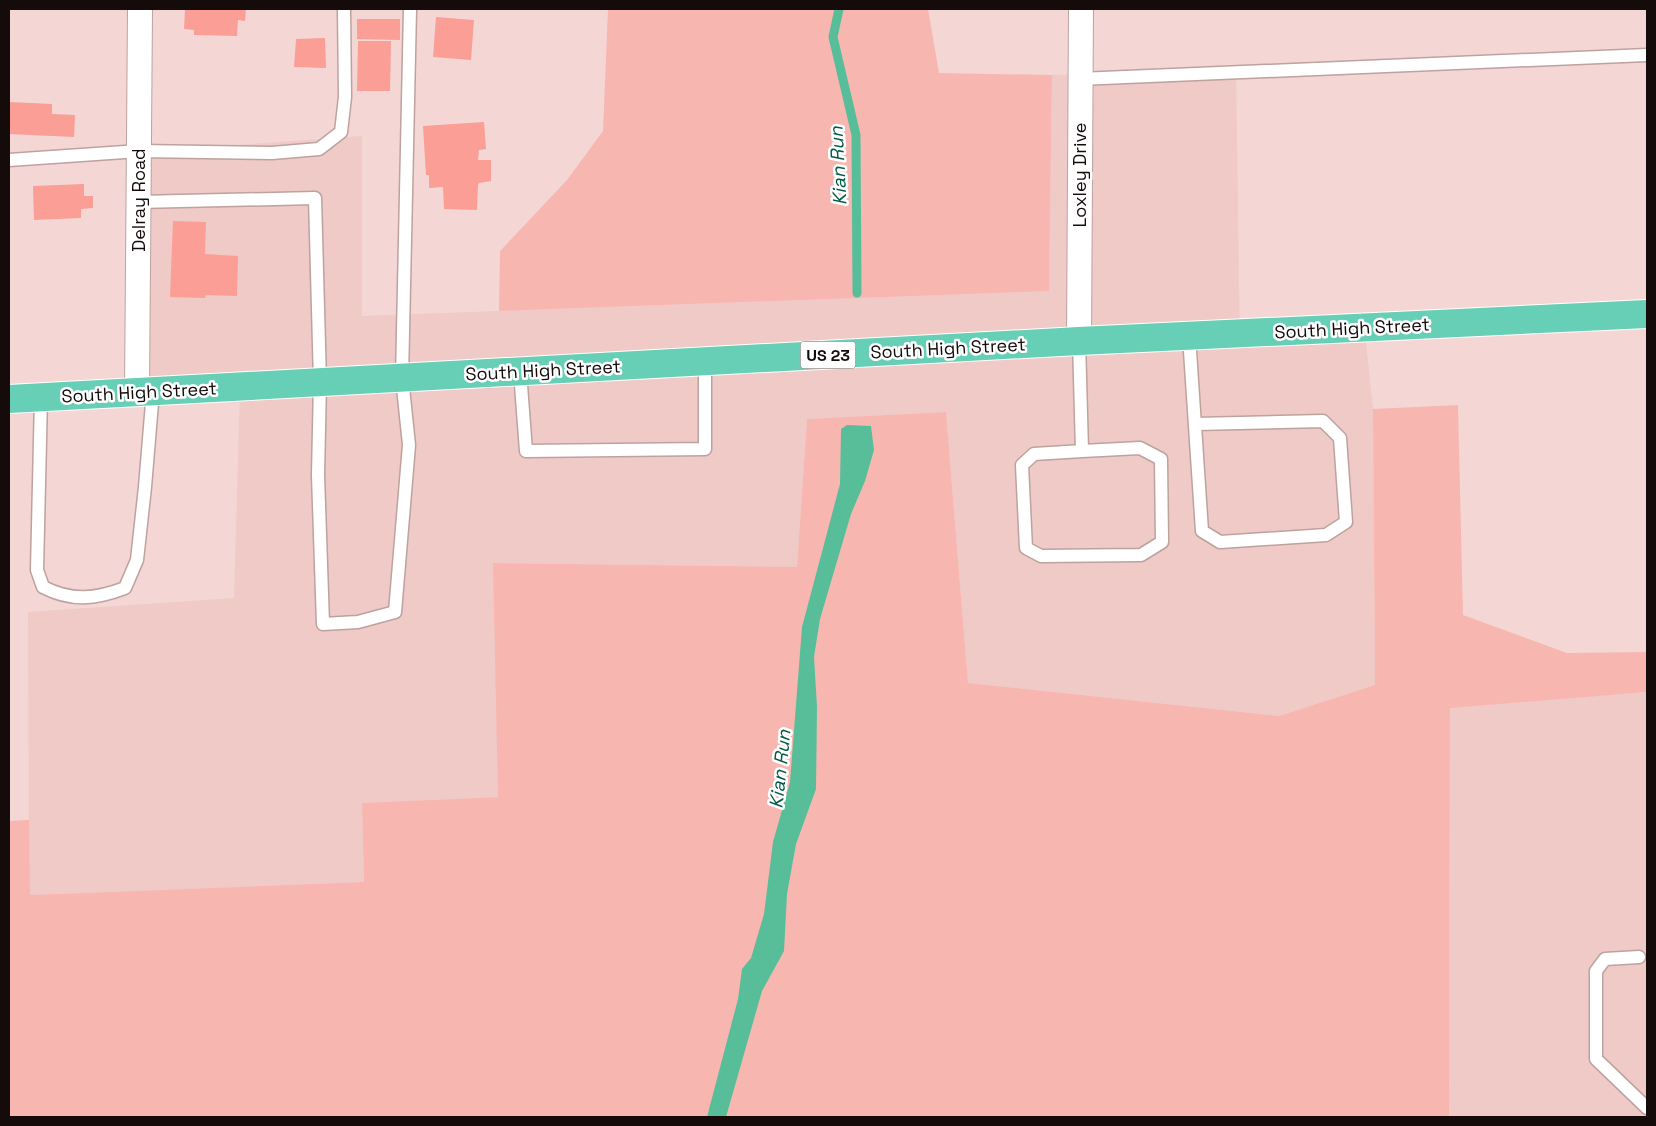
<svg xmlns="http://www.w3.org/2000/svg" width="1656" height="1126" font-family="'Space Grotesk',sans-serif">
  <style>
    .built { fill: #efcac6 }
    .green { fill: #f8b6b0 }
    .water { fill: #57be99 }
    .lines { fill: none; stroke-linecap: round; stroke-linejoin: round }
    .stream { stroke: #57be99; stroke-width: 9 }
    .building { fill: #fb9e96 }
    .lane-casing { stroke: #bda29f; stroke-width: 15 }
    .street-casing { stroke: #bda29f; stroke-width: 26 }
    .primary-casing { stroke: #fff; stroke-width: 30 }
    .lane { stroke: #fff; stroke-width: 12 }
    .street { stroke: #fff; stroke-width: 24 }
    .primary { stroke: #67cfb5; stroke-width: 28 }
    .labels { text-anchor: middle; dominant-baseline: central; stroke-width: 5; stroke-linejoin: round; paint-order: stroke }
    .shield { fill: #fff; stroke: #5a5454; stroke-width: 1 }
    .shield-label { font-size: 16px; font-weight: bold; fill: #140b0a }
    .street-label { font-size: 18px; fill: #140b0a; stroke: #fff }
    .water-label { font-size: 19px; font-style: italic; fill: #015b43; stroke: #fff }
  </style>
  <rect width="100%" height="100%" fill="#f4d7d4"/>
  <path class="built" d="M1236,68L1240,346L1366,342L1373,409L1375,685L1279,716L968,683L946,412L807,419L797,567L494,563L498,797L362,803L364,882L29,895L28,612L234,598L240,391L136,396L140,152L362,136V316L1049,291L1052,75Z
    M1647,692V1117H1449L1450,707Z"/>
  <path class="green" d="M608,9H928L939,73L1052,75L1049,291L499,311L500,251L567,180L603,131Z
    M1458,405L1463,615L1567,653L1647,652V692L1450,708L1449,1117H9V821L29,820L30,895L364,882L362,803L498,797L493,563L797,567L807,419L946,412L968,683L1279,716L1375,685L1373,409Z"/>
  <path class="water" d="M847,425L871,426L874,450L865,481L851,514L820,619L814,657L817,707L816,789L796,844L787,894L784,951L762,991L726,1117H707L738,999L742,969L751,958L764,914L773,842L790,782L802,627L840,484L841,429Z"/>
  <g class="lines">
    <path class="stream" d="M839,9L833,37L856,135L857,293"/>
  </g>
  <path class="building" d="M185,9H246L245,21L238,20L237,36L194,35V30L184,29Z
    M436,17L474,20L471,60L433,57Z
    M357,19H400V40L357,39Z
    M325,38L326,68L294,67L296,39Z
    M358,41H391L390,91H357Z
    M9,102L52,104V114L75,115L74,137L9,134Z
    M484,122L486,149L479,150L478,160H491V181L479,183L478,185L477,210L444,209L443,187L429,188V175H426L423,126Z
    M84,184V196H93V208L81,209V218L34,220L33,186Z
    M173,221L206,222L205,254L238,256L237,296L206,295L205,298L170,297Z"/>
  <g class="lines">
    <g class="lane-casing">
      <path id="lane" d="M1079,79L1647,55
        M9,160L139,151L272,153L319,149L341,132L345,97L344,9
        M138,202L315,198L320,382L318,475L323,624L358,622L395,612L409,445L402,378L410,9
        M1189,336L1202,531L1220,542L1326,535L1346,522L1340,438L1323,421L1196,424
        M1079,341L1082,451L1034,454L1022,465L1026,548L1041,556L1141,555L1162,542L1161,459L1140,448L1082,451
        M520,372L526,451L705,449V361
        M41,397L37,570L43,587C72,602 96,599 125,588L137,560L145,487L153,391
        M1639,957L1605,959L1596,971V1059L1647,1108"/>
    </g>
    <g class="street-casing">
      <path id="street" d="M1079,341L1081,9
        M137,392L140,9"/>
    </g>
    <g class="primary-casing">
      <path id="primary" d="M9,399L1079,341L1647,314"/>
    </g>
    <use href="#lane" class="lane"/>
    <use href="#street" class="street"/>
    <use href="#primary" class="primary"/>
  </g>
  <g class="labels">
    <rect class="shield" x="800.5" y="341.5" width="55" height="27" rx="4"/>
    <g class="shield-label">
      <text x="828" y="355">US 23</text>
    </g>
    <g class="street-label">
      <text transform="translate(1079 175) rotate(-90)">Loxley Drive</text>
      <text transform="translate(138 200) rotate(-90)">Delray Road</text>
      <text transform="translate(1352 328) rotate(-3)">South High Street</text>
      <text transform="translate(948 348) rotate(-3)">South High Street</text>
      <text transform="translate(543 370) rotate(-3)">South High Street</text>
      <text transform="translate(139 392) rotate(-3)">South High Street</text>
    </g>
    <g class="water-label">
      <text transform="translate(838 166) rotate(-93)">Kian Run</text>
      <text transform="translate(780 769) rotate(-84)">Kian Run</text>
    </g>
  </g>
  <rect width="1656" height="1126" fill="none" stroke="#140b0a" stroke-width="20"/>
</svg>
